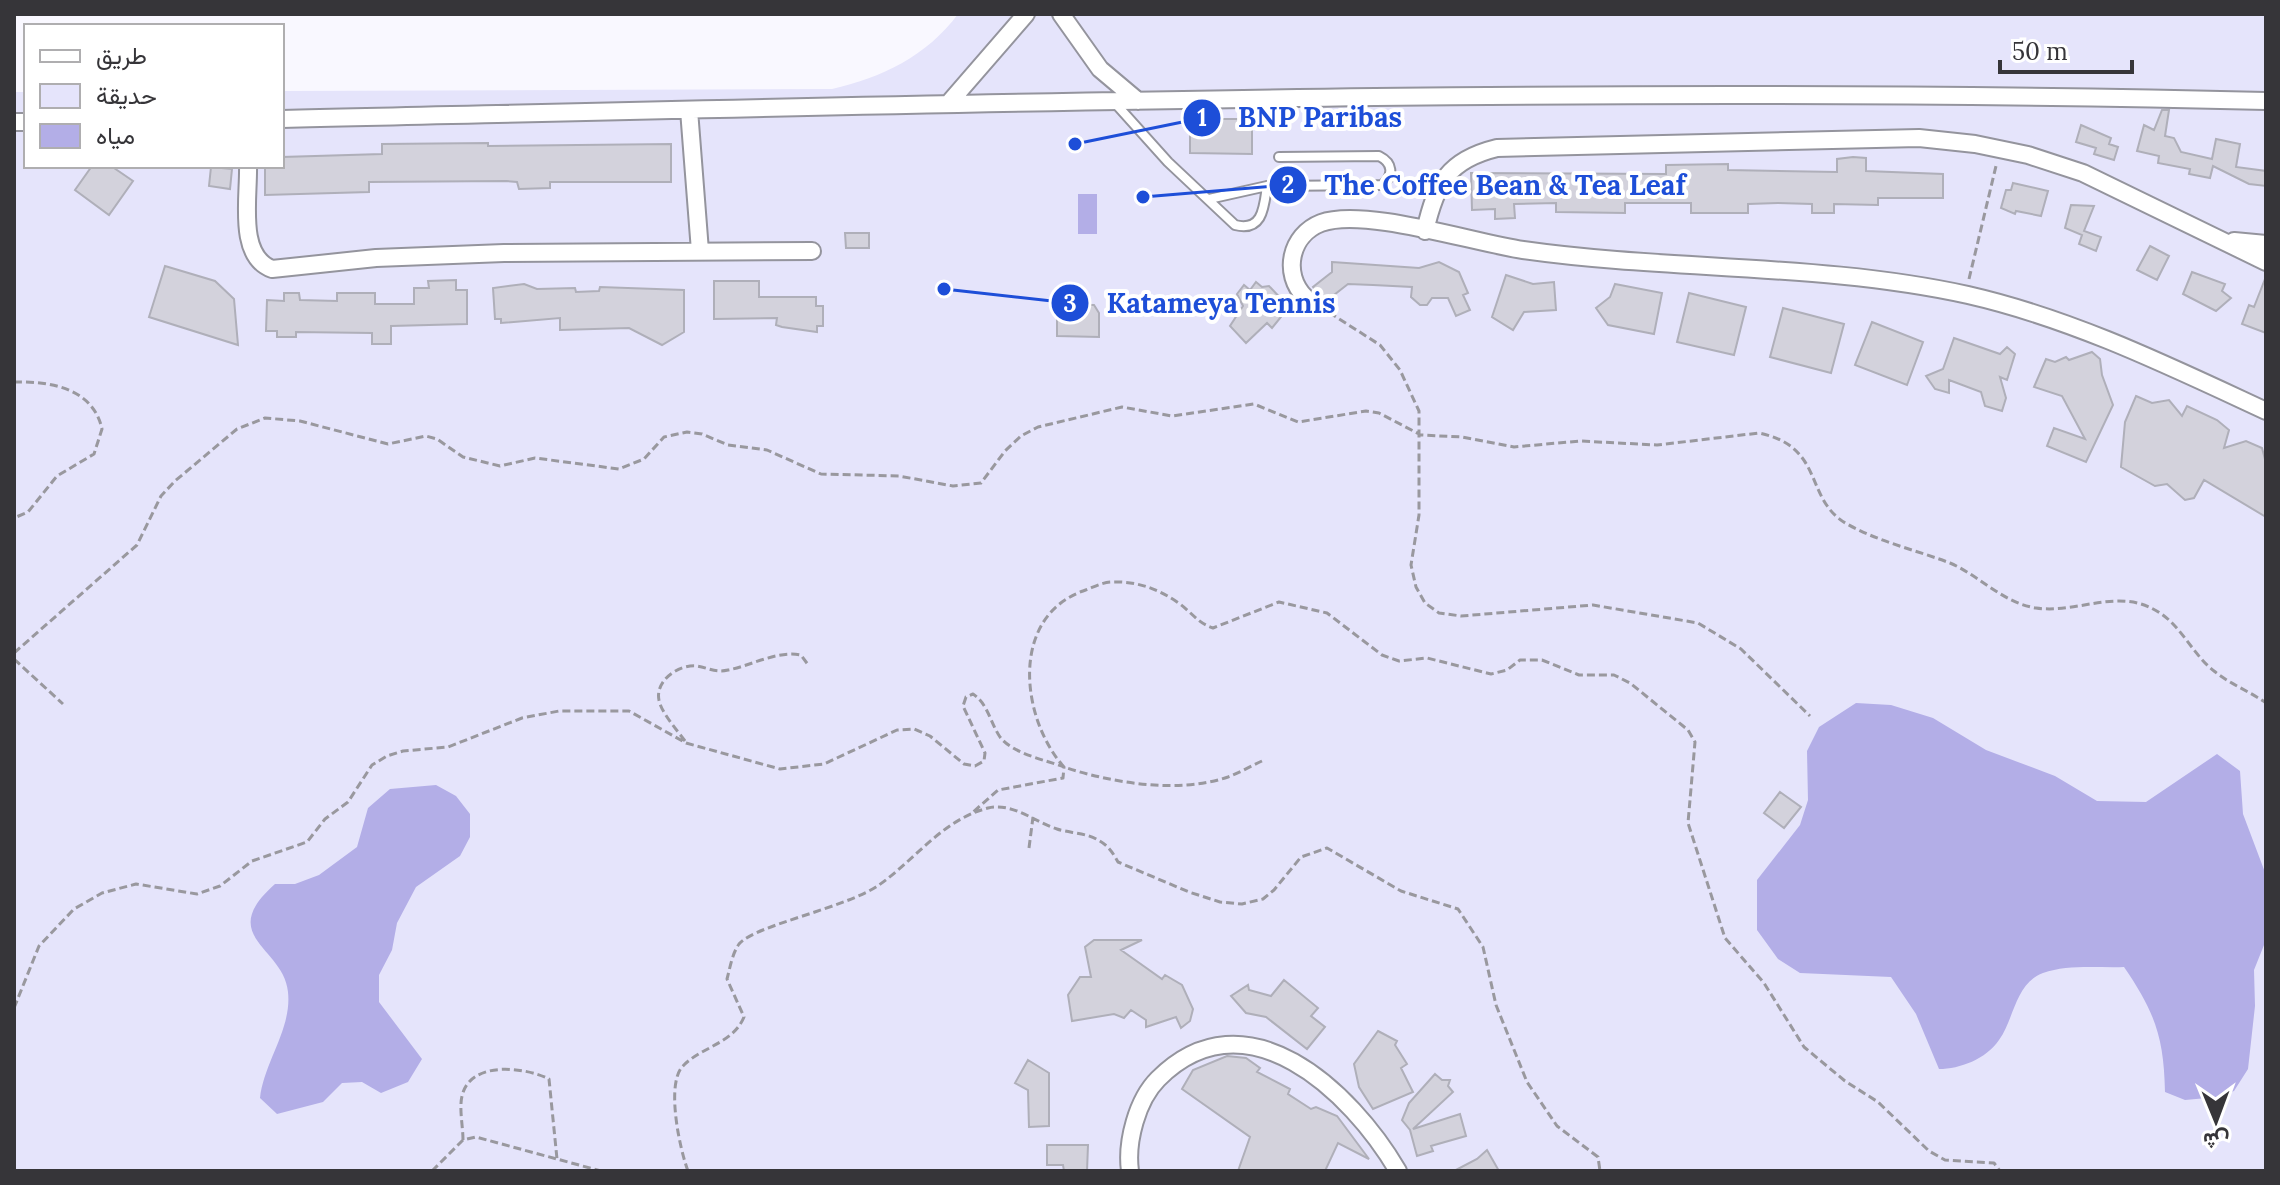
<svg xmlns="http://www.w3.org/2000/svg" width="2280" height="1185" font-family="Lora,Vazirmatn,serif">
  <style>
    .green { fill: #e5e4fb }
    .water { fill: #b3aee7 }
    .building { fill: #d3d2dc; stroke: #afafb9; stroke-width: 2 }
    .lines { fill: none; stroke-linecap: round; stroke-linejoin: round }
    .lane-casing { stroke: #94949d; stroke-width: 12 }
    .street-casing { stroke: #94949d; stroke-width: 20 }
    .path { stroke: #99989e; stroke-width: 3; stroke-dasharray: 8 4; stroke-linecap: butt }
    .lane { stroke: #fff; stroke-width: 8 }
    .street { stroke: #fff; stroke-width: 16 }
    .leader { fill: none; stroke: #1d4ed8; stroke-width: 3 }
    .callout-dot { fill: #1d4ed8; stroke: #fff; stroke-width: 3 }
    .mark-label { font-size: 24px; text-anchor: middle; font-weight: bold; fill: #fff }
    .callout-label { font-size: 28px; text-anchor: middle; font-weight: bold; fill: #1d4ed8; stroke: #fff; stroke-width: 8; stroke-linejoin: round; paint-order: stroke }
  </style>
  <rect width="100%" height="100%" fill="#f9f8ff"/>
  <path class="green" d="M958,14H2266V1171H14V92H26V166H282V91L832,89C881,78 927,56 958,14Z"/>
  <path class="water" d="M1078,194H1097V234H1078Z
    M1856,703L1891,705L1933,718L1986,750L2055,776L2097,801L2146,802L2217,754L2240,771L2243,814L2266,875V940L2254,970L2255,1006L2248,1069L2234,1091L2218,1097L2185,1100L2165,1092C2164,1038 2155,1012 2124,967C2098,968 2068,964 2043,973C2015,983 2014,1020 1999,1040C1986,1059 1960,1069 1939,1069L1916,1014L1891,977L1800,973L1778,959L1757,930V880L1800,825L1808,800L1807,751L1819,727Z
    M436,785L456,796L470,814V837L460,856L416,887L397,923L392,950L379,975V1002L422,1059L408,1082L381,1093L362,1082L342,1083L323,1102L277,1114L260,1098C264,1062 292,1029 288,992C284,947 215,937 275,884H295L319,875L357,847L368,808L390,789Z"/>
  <path class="building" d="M2162,110H2169L2165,136L2174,138L2181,152L2212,159L2216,139L2240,144L2236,167L2266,171V186L2249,184L2213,166L2210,178L2189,174L2190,169L2158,163L2159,156L2137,151L2144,125L2154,130Z
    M1202,119H1252V154L1190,153V133H1201Z
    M2081,125L2111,138L2109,144L2118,147L2114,160L2094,154L2096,148L2076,142Z
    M488,143V146L671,144V182H550V188L519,189L517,182L506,181L369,182V192L265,195V166H282V157L382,154V144Z
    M1853,157L1866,158V171L1943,174V198H1878V205L1834,204V213H1812V204L1778,203L1748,204V213H1691V203H1625V213L1556,212V203L1514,204L1515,218L1495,219V209L1472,210L1471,173L1666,174V165L1728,164V170L1837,172V159Z
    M92,166H111L133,181L109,215L75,190Z
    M211,167L232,169L230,189L209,186Z
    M2013,183L2048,191L2041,216L2016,211L2015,214L2001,208L2006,190H2011Z
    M2071,205L2094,206L2084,231L2101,237L2096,251L2079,244L2082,235L2065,228Z
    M845,233H869V248H846Z
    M2150,246L2169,256L2157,280L2137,270Z
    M1332,262L1419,268L1439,262L1459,272L1468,293L1463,295L1470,310L1456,316L1448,298H1432L1427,305H1420L1411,297L1412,287L1373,285L1348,284L1325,302L1313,287L1332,272Z
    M165,266L215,281L234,299L238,345L149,317Z
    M2192,272L2225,284L2222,291L2231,298L2216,311L2183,294Z
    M1506,275L1533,284L1554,282L1556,310L1524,312L1513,330L1492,317Z
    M2265,279L2266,280V333L2242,324L2249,305L2254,307Z
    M456,280V290H467V324L391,326V344H372V333L296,332V337H277V331H266L267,300L284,301V293H299L300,300L337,301V293H375V304H414V288H429L428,281Z
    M714,281H759V297H816V306H823V326H817V332L782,327L776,325L777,318L714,319Z
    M1256,282L1262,287L1269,286L1289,307L1272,328L1267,323L1246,343L1230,326L1243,306L1237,294L1244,285L1250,290Z
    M524,284L537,289L575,288L576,292L599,291L600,287L684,290V332L662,345L629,328L560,330V318L501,323V319H495L493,288Z
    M1615,284L1662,293L1654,334L1608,325L1596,308L1610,297Z
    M1689,293L1746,307L1734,355L1677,342Z
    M1057,304L1094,305L1099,313V337L1057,336Z
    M1783,308L1844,324L1831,373L1770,357Z
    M1872,322L1923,342L1907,385L1855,365Z
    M1954,338L2000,354L2007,347L2015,354L2007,380L2000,377L2006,398L2002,411L1985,406L1981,392L1949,380V393L1935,389L1926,376L1943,369Z
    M2092,352L2100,359L2102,375L2113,405L2086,462L2047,446L2054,428L2085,439L2062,396L2034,387L2046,359L2055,362L2066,357L2069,360Z
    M2136,396L2152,403L2169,400L2182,416L2187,406L2217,420L2229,430L2224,448L2246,441L2262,448L2266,463V517L2204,480L2194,498L2185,500L2167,484L2155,486L2121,467L2125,422Z
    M1780,792L1801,807L1784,828L1764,813Z
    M1094,940H1142L1121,950L1162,979L1165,975L1182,985L1193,1009L1190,1021L1181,1028L1176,1017L1146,1027V1020L1131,1010L1124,1018L1114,1014L1072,1021L1068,995L1080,977H1091L1085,947Z
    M1284,980L1318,1008L1311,1016L1325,1027L1307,1049L1266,1017L1246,1013L1231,996L1248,985L1249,990L1271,996Z
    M1378,1031L1397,1041L1395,1045L1407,1064L1401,1068L1413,1092L1373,1109L1359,1087L1354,1064Z
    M1227,1056L1246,1058L1260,1068L1257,1072L1290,1089L1288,1094L1311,1109L1316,1107L1337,1116L1369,1159L1338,1143L1325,1171H1238L1250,1137L1182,1089L1193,1070Z
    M1028,1060L1049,1073V1126L1029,1127L1028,1090L1015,1083Z
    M1435,1074L1442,1080H1450L1448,1086L1453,1092L1413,1129L1460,1114L1466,1136L1431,1146L1433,1151L1417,1156L1410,1130L1402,1120L1409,1103Z
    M1047,1145H1088L1087,1171H1064L1063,1165H1047Z
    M1487,1150L1499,1171H1454L1477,1159Z"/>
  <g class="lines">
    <g class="lane-casing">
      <path id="lane" d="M1115,103L1168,162L1235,225C1263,232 1264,207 1267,186
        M1209,199L1267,186L1382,185C1394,175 1393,163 1379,156L1279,157"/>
    </g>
    <g class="street-casing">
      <path id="street" d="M1061,14L1100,69L1138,101
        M948,104L1026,14
        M689,110L700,251
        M282,119C943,104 1605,85 2266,101
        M14,122H26
        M248,166C249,197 237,256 272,269L376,258L504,253L812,251
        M1425,231C1436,183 1448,160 1497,148L1919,138L1975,144L2028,155L2083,173L2266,262
        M2234,241L2266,244
        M1305,297C1282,274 1290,235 1321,223C1364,207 1474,243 1523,250C1670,271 1823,263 1968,295C2073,319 2169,366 2266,411
        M1130,1171C1126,1142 1137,1100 1158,1079C1246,991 1351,1091 1398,1171"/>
    </g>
    <path class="path" d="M1969,279L1996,166
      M1319,306L1380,345L1400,370L1419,411V515L1411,565L1416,587L1425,603L1439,613L1461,616L1593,605L1698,623L1741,649L1810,716
      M14,382C50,381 93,388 102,429L94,454L57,476L28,512L14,518
      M14,653L137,545L161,496L175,481L237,429L265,418L300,421L388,444L426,436L437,439L463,457L500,466L535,458L619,469L644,459L664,437L687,432L702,434L728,445L767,450L821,474L899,476L953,486L981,483L1005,451L1021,436L1038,427L1122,407L1172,416L1254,404L1298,422L1366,411L1379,413L1421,435L1462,437L1514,447L1580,441L1657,445L1759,433C1826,447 1803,499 1847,524C1879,542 1916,550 1950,563C1980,576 2003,603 2036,608C2077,614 2116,588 2155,610C2180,623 2192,654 2214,671C2230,684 2249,691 2266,703
      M14,659L63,704
      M685,741C677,730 665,717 660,704C652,682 678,664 697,666C709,668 715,673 728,670C750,666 778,650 801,655L809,666
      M1262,761C1251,766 1239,773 1228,777C1179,794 1112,783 1064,767C1021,719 1009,618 1083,591C1092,588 1102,582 1112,582C1137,581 1159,589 1180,604C1192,613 1198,623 1213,628L1279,602L1327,613L1382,655L1399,661L1427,658L1491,674L1507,670L1520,660H1542L1579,675H1614L1630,683L1688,730L1695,742L1688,823L1725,938L1764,983L1804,1047L1845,1081L1878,1102L1929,1151L1945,1160L1994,1163L2000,1171
      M1029,848L1033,817
      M14,1008L39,946L74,909L102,893L136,884L197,894L220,886L252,861L307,842L325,819L348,802L372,765L387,756L403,751L448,747L522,718L559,711H629L686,743L780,769L824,764L897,730L914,729L930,736L964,764L975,766L984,761L985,753L963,706L966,697L973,694C988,704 990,722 1000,737C1013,754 1046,760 1064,767L1063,778L998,790L972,813
      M463,1140C463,1126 459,1109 462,1096C470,1060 525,1067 549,1079L557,1159
      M432,1171L463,1140L476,1137L601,1171
      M688,1171C680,1150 666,1086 682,1067C700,1047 733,1044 744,1017L727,979C730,968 732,954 739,944C755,925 846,908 879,885C916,859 942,820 988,808C1012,802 1035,822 1057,829C1069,833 1087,833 1098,840C1108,845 1113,853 1118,862L1189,892L1220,902L1242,904L1263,899L1274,890L1301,857L1327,848L1401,891L1458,909L1483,947L1496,1005L1527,1082L1557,1126L1598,1157L1600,1171"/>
    <use href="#lane" class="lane"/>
    <use href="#street" class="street"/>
  </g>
  <path class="leader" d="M1075 144L1202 118M1143 197L1288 185M944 289L1070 303"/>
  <g class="callout-dot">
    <circle cx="1075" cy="144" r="8"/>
    <circle cx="1143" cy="197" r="8"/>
    <circle cx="944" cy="289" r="8"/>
    <circle cx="1202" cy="118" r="20"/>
    <circle cx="1288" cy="185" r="20"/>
    <circle cx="1070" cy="303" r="20"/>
  </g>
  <g class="mark-label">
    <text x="1202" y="126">1</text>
    <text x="1288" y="193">2</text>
    <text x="1070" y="312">3</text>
  </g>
  <g class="callout-label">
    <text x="1320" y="127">BNP Paribas</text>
    <text x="1505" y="195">The Coffee Bean &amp; Tea Leaf</text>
    <text x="1221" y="313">Katameya Tennis</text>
  </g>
  <rect width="2280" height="1185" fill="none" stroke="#363539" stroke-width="32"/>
  <rect x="24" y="24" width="260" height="144" fill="#ffffff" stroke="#afaeb0" stroke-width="2"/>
  <rect x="40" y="50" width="40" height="12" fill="#ffffff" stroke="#afaeb0" stroke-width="2"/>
  <text x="96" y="64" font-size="24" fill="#363539">طريق</text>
  <rect x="40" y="84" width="40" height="24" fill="#e5e4fb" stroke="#afaeb0" stroke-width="2"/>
  <text x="96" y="104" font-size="24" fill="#363539">حديقة</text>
  <rect x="40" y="124" width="40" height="24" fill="#b3aee7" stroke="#afaeb0" stroke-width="2"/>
  <text x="96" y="144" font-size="24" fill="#363539">مياه</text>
  <g transform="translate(2216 1121) rotate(179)" stroke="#ffffff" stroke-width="6" paint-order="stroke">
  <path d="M0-6L14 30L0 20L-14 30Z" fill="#363539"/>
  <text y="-12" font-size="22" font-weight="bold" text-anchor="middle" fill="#363539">ش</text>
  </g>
  <path d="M2000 60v12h132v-12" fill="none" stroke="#363539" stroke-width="4"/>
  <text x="2012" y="60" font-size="24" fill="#363539" stroke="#ffffff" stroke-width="6" paint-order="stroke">50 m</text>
</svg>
